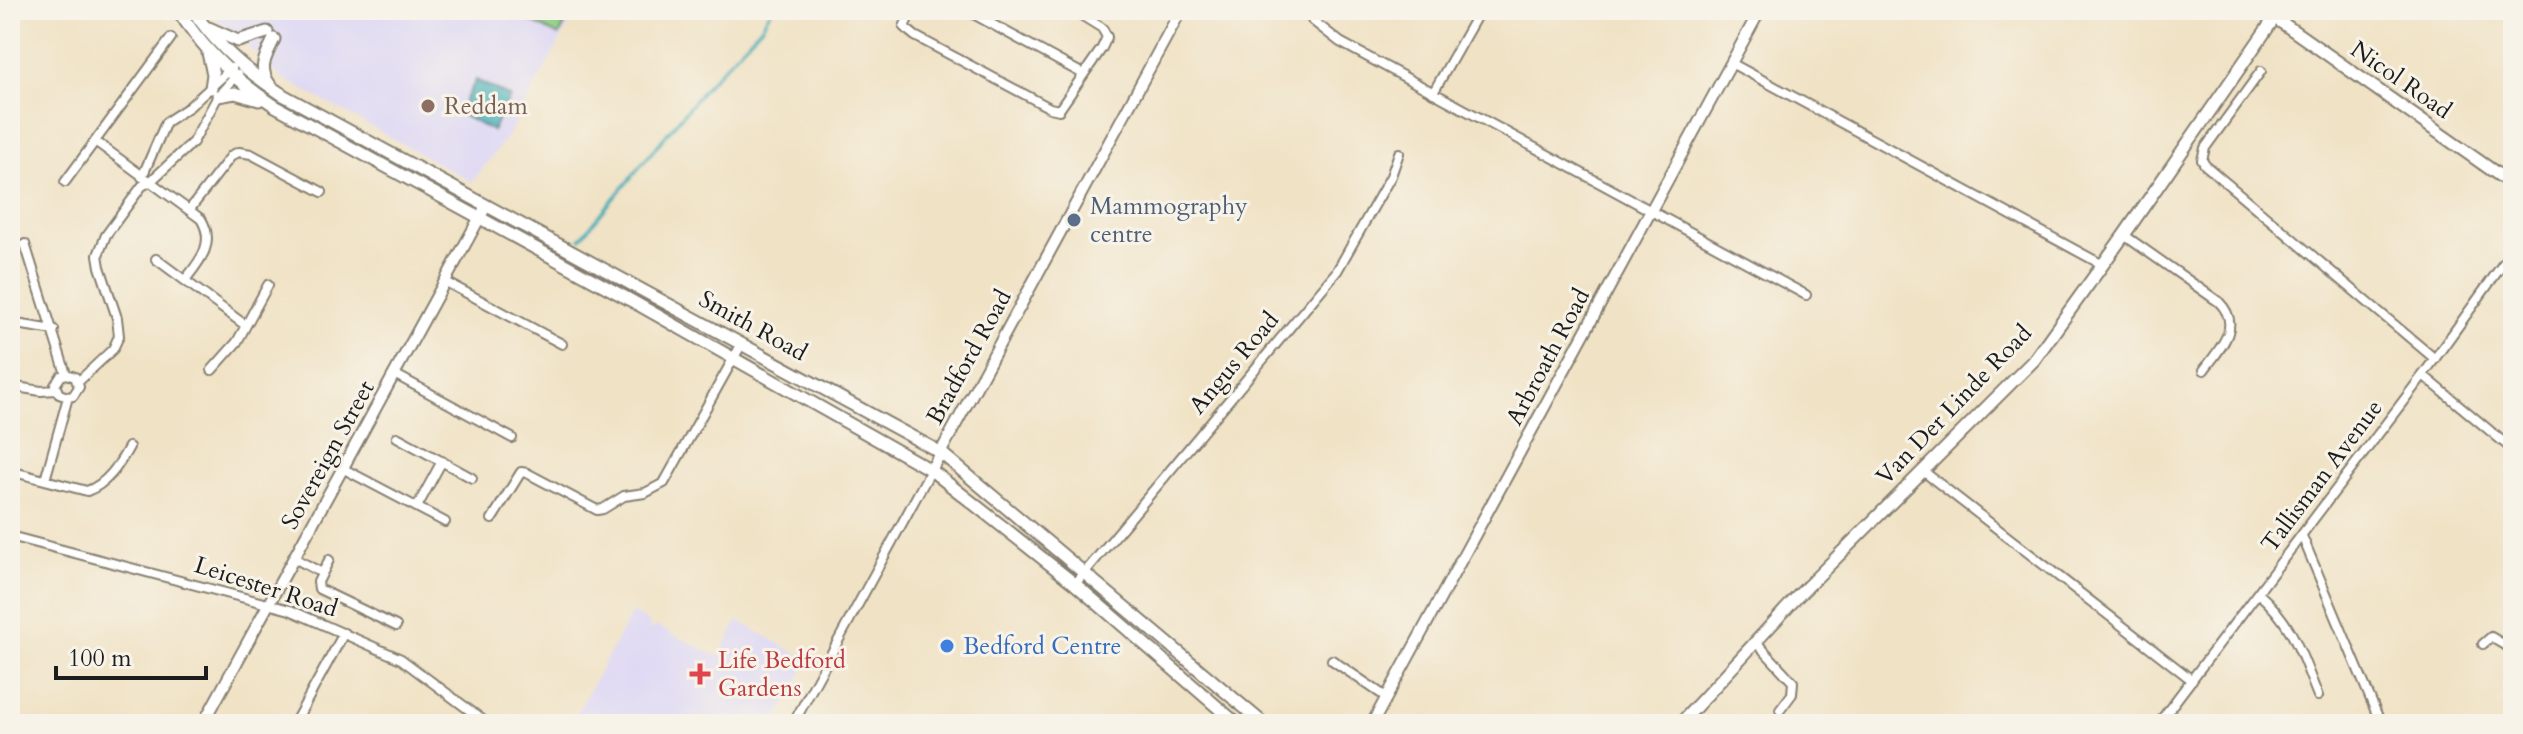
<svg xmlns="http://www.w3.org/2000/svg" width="2523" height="734" font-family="Cardo,serif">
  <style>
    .built { fill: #dcd6f6 }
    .green { fill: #8ecf87; stroke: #557652; stroke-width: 2 }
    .water { fill: #3cacb8; stroke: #2c646a; stroke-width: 2 }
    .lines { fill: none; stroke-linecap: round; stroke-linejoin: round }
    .stream { stroke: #3cacb8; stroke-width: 3 }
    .minor-casing { stroke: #867f70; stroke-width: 12 }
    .tertiary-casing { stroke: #867f70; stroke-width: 14 }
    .secondary-casing { stroke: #867f70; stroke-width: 15 }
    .minor { stroke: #fff; stroke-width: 8 }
    .tertiary { stroke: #fff; stroke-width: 10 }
    .secondary { stroke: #fff; stroke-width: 11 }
    .education-dot { fill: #8d6e63; stroke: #f7f3e8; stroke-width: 3 }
    .service-dot { fill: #5c6f8a; stroke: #f7f3e8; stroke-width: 3 }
    .shop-dot { fill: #3f7fe0; stroke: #f7f3e8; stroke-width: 3 }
    .health-dot { fill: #e0444e; stroke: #f7f3e8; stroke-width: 3 }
    .labels { text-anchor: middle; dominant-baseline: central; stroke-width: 6; stroke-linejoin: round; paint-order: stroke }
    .street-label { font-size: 24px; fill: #1c1c1c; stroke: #f7f3e8 }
    .education-label { font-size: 24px; fill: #785e54; stroke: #f7f3e8; text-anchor: start }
    .service-label { font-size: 24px; fill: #4e5e75; stroke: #f7f3e8; text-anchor: start }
    .shop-label { font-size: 24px; fill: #366cbe; stroke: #f7f3e8; text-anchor: start }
    .health-label { font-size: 24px; fill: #be3a42; stroke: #f7f3e8; text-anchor: start }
  </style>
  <rect width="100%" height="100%" fill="#f7f3e8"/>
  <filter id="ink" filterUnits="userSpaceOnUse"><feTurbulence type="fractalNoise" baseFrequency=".0125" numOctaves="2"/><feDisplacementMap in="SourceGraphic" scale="16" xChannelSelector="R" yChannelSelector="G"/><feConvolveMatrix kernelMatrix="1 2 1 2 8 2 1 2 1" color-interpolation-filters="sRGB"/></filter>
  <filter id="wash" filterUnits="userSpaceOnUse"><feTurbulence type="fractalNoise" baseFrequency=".006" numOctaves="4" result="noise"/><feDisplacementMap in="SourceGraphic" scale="32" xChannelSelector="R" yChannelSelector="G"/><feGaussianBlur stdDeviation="1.8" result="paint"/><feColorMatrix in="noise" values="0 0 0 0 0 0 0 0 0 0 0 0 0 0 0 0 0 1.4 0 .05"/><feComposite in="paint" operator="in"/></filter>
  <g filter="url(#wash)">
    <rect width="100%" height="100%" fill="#f0e2c5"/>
    <path class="built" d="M208,10H577L509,134L472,182L282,78Z
      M632,612L650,623L649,627L654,630L656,626L719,657L738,621L809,660L774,724H571Z"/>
    <path class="green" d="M509,10H572L559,36Z"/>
    <path class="water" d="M476,80L510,97L492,131L458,113Z"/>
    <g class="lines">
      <path class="stream" d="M580,239L709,83L762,26L771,10"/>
    </g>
  </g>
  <g filter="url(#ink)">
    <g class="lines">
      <g class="minor-casing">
        <path id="minor" d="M912,10L904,27L915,36L1050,108L1059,110L1102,48L1107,37L1102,28L1073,10
          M966,10L1083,74
          M1312,20L1340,42L1806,295
          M1731,63L2103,265
          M2261,71L2205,148L2202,160L2205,165L2435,359
          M1433,93L1480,10
          M95,141L201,219C216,243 200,261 185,280
          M142,177L166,122L189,107L232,68
          M65,182L171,38
          M190,209L232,155L239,152L251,154L322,192
          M2124,235L2219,302C2243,326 2220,348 2204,370
          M25,244L66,374
          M156,259L245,325
          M446,282L562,344
          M10,323L54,330
          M212,370L237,342L268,285
          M396,375L512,438
          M2423,375L2513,450
          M78,382L113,349L119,336L117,318L100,267L98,255L106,235L142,186L151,181L193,142L218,96L238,74
          M10,386L41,391L56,390
          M397,437L472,478
          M342,468L445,522
          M10,471L87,491C107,484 119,465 129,447
          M1923,471L2192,680
          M45,480L68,397L73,396L79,387L75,377L66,374L61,376L55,385L59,394L68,397
          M417,507L442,461
          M492,519L521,472L527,473L597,510L603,509L624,496L645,493L664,483L741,345
          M10,536L290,610L401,659L488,724
          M2302,536L2381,724
          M294,558L322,573
          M329,560L318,582L319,589L396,626
          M1075,584L1337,271L1391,176L1399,153
          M2258,593C2294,624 2301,655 2318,696
          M1755,641L1793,682L1792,694L1780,710
          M2483,644L2491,637L2513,650
          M1332,660L1386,697
          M1532,721L1536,724
          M294,724L344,633
          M793,724L931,470
          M2158,724L2423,375L2513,250"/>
      </g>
      <g class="tertiary-casing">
        <path id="tertiary" d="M931,470L1181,10
          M203,724L486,206
          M1372,724L1760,10"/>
      </g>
      <g class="secondary-casing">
        <path id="secondary" d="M178,10C203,50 235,80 275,106L632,301L931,470L1075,584L1237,724
          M193,10C216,46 247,72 283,95L940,452L1264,724
          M2264,10L2513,185
          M209,28L238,41L267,32
          M208,53L213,74L211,88
          M270,85C257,68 266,56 274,39
          M218,96L235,93L259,100
          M1680,724L1798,596L2034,360L2124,235L2280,10"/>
      </g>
      <use href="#minor" class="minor"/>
      <use href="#tertiary" class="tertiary"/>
      <use href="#secondary" class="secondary"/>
    </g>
  </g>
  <circle class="education-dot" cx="428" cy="106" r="8"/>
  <circle class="service-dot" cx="1074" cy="220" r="8"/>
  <circle class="shop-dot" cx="947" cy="646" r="8"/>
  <path class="health-dot" d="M696 662h8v8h8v8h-8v8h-8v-8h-8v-8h8z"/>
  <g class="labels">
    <g class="street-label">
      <text transform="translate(2401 80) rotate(35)">Nicol Road</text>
      <text transform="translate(753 326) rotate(29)">Smith Road</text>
      <text transform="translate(969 357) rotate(-61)">Bradford Road</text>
      <text transform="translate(1548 357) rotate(-62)">Arbroath Road</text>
      <text transform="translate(1234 363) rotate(-50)">Angus Road</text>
      <text transform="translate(1954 405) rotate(-46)">Van Der Linde Road</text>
      <text transform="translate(328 455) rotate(-61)">Sovereign Street</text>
      <text transform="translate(2322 476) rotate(-53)">Tallisman Avenue</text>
      <text transform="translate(266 587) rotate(18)">Leicester Road</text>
    </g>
    <g class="education-label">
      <text x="444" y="106">Reddam</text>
    </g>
    <g class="service-label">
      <text x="1090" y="206">Mammography<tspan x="1090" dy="28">centre</tspan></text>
    </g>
    <g class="shop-label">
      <text x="963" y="646">Bedford Centre</text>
    </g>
    <g class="health-label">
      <text x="718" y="660">Life Bedford<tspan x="718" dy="28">Gardens</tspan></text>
    </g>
  </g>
  <rect width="2523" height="734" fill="none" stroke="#f7f3e8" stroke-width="40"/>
  <path d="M56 666v12h150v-12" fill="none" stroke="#1c1c1c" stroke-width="4"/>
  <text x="68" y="666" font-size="24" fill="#1c1c1c" stroke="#f7f3e8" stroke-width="6" paint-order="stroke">100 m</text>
</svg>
